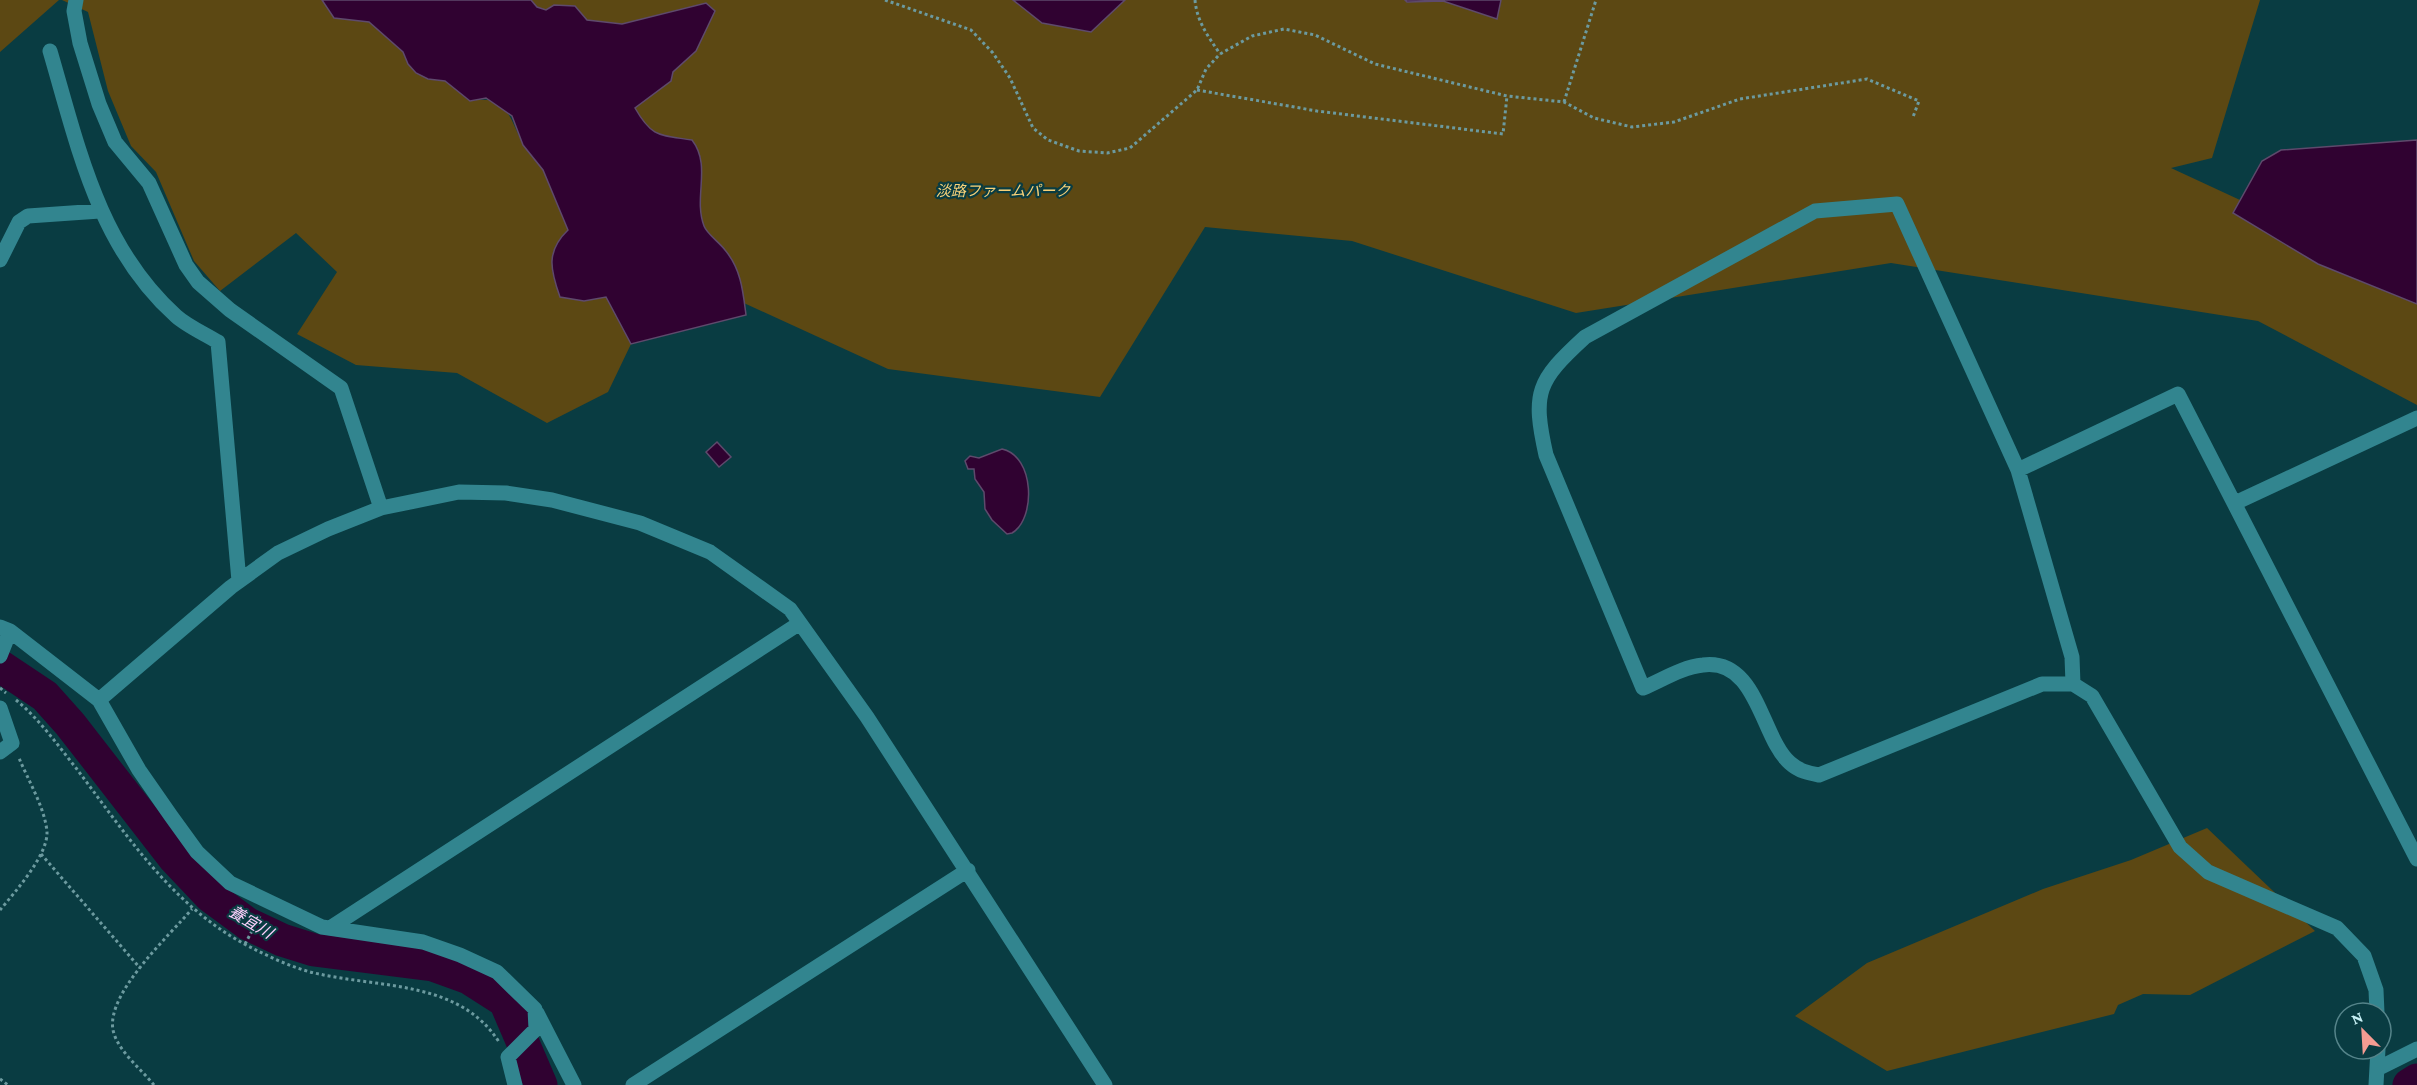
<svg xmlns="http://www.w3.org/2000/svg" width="2417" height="1085" font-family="'Crimson Pro','Noto Sans JP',serif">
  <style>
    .green { fill: #5c4813 }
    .water { fill: #300231; stroke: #5e4a6c; stroke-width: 1.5 }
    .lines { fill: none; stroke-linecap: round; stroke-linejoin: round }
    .river { stroke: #300231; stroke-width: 33 }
    .path { stroke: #6c9a9f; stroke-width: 3; stroke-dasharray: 3 3; stroke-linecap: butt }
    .minor { stroke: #32858f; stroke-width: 15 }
    .labels { text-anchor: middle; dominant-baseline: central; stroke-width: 4.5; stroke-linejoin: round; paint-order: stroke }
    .park-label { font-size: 15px; font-style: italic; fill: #f7d179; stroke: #093c42 }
    .water-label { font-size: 16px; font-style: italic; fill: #fed0fd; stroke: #093c42 }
  </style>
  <rect width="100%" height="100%" fill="#093c42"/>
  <path class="green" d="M0,0H59L0,52Z
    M62,0H322L334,18L369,22L403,52L408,64L428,79L445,81L470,101C508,94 509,118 523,144C528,154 537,161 543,170C567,208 574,257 584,301L606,297L631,344L608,392L547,423L457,373L356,365L297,334L337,272L296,233L220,291L194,261L156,172L131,146L108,91L88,12Z
    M411,0H2260L2212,158L2171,168L2305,230L2417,291V405L2258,321L1891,263L1576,313L1352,241L1205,227L1100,397L888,369L650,260Z
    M2207,828L2315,931L2190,995L2143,994L2118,1005L2114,1014L1887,1071L1795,1016L1867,963L2043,889L2131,860Z"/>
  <path class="water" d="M322,0H531L537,7L546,10L554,5L575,6L587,20L622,24L706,3L715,11L696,51L673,72L671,81L635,108C652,138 660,135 692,140C712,166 693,197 704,226C707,234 719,242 725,250C741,269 743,291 746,315L631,344L606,297L584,301L560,297C550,269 546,251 568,230L543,170L523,145L512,116L486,98L470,101L445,81L428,79L416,73L408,64L403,52L369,22L334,18Z
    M1013,0H1125L1091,32L1042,23Z
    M1405,0H1501L1497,19L1443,1L1407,2Z
    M2417,140V304L2318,264L2233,213L2262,161L2281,150Z
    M717,442L731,457L719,467L706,452Z
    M1002,449C1035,456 1036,519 1012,533L1007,534L992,520L985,509L984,492L975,479L974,469H968L965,461L970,456L979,458Z"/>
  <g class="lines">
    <path class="river" d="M0,666L45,696L70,724L175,859L210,896L248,924L282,940L314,950L433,965L469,978L505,1001L541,1085
      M2409,1085L2417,1080"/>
    <path class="path" d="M885,0L971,30L993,53L1010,78L1033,128L1048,140L1079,151L1107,153L1130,148L1197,90L1206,69L1220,54L1252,36L1284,29L1315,35L1375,64L1507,96L1564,102L1594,118L1632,127L1674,122L1740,99L1867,79L1919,101L1913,117
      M1195,0C1197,22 1208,36 1220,54
      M1197,90L1317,111L1503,134L1507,96
      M1564,102L1596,0
      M0,688L6,693
      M16,700C39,719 57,744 76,768C126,834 172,906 248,946C270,957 294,969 319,974C382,988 460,981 499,1042
      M41,854L140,968
      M0,910C15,892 48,855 47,832C45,808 28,780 19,758
      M245,944L260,916
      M0,1079L8,1085
      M154,1085C141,1069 117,1050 113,1030C106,993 170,935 192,909"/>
    <path class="minor" d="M76,0L74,11L80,43L99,104L115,142L149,183L186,265L198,282L230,310L341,388L381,508L328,529L278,553L231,587L99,700L139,770L171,816L197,852L230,883L322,927L423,942L460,955L497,972L535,1009L536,1029L508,1057L515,1085
      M50,51C78,146 98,246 176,316C187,326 205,334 218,342L239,581
      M0,260L19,222L28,216L100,211
      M2018,470L2178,394L2417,859
      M2235,503L2417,418
      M381,508L459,492L506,493L552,500L640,523L710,552L790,609L867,717L1105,1085
      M0,627L10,631L99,700
      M0,656L10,631
      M2073,684L2072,657L2018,470L1897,204L1815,211L1585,337C1537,381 1532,392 1546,455L1643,688C1662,680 1682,667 1703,665C1758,658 1761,738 1790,763C1799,771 1808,773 1819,775L2042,684H2073L2092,696L2180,847L2208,872L2337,928L2364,956L2376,990L2377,1013
      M0,708L12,743L0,752
      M330,928L800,623
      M537,1013L574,1085
      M2379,1068L2417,1049
      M633,1085L968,870
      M2376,1085L2378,1049"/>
  </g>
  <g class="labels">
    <g class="park-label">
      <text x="1003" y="191">淡路ファームパーク</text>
    </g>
    <g class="water-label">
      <text transform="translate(251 922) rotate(31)">養宜川</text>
    </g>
  </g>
  <g transform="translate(2363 1031) rotate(336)"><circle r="28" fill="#093c42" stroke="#55848a" stroke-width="1.5"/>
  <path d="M0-4.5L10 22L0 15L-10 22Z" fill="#f59c92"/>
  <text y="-9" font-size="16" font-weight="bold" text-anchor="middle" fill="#c8f1f6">N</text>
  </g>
</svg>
